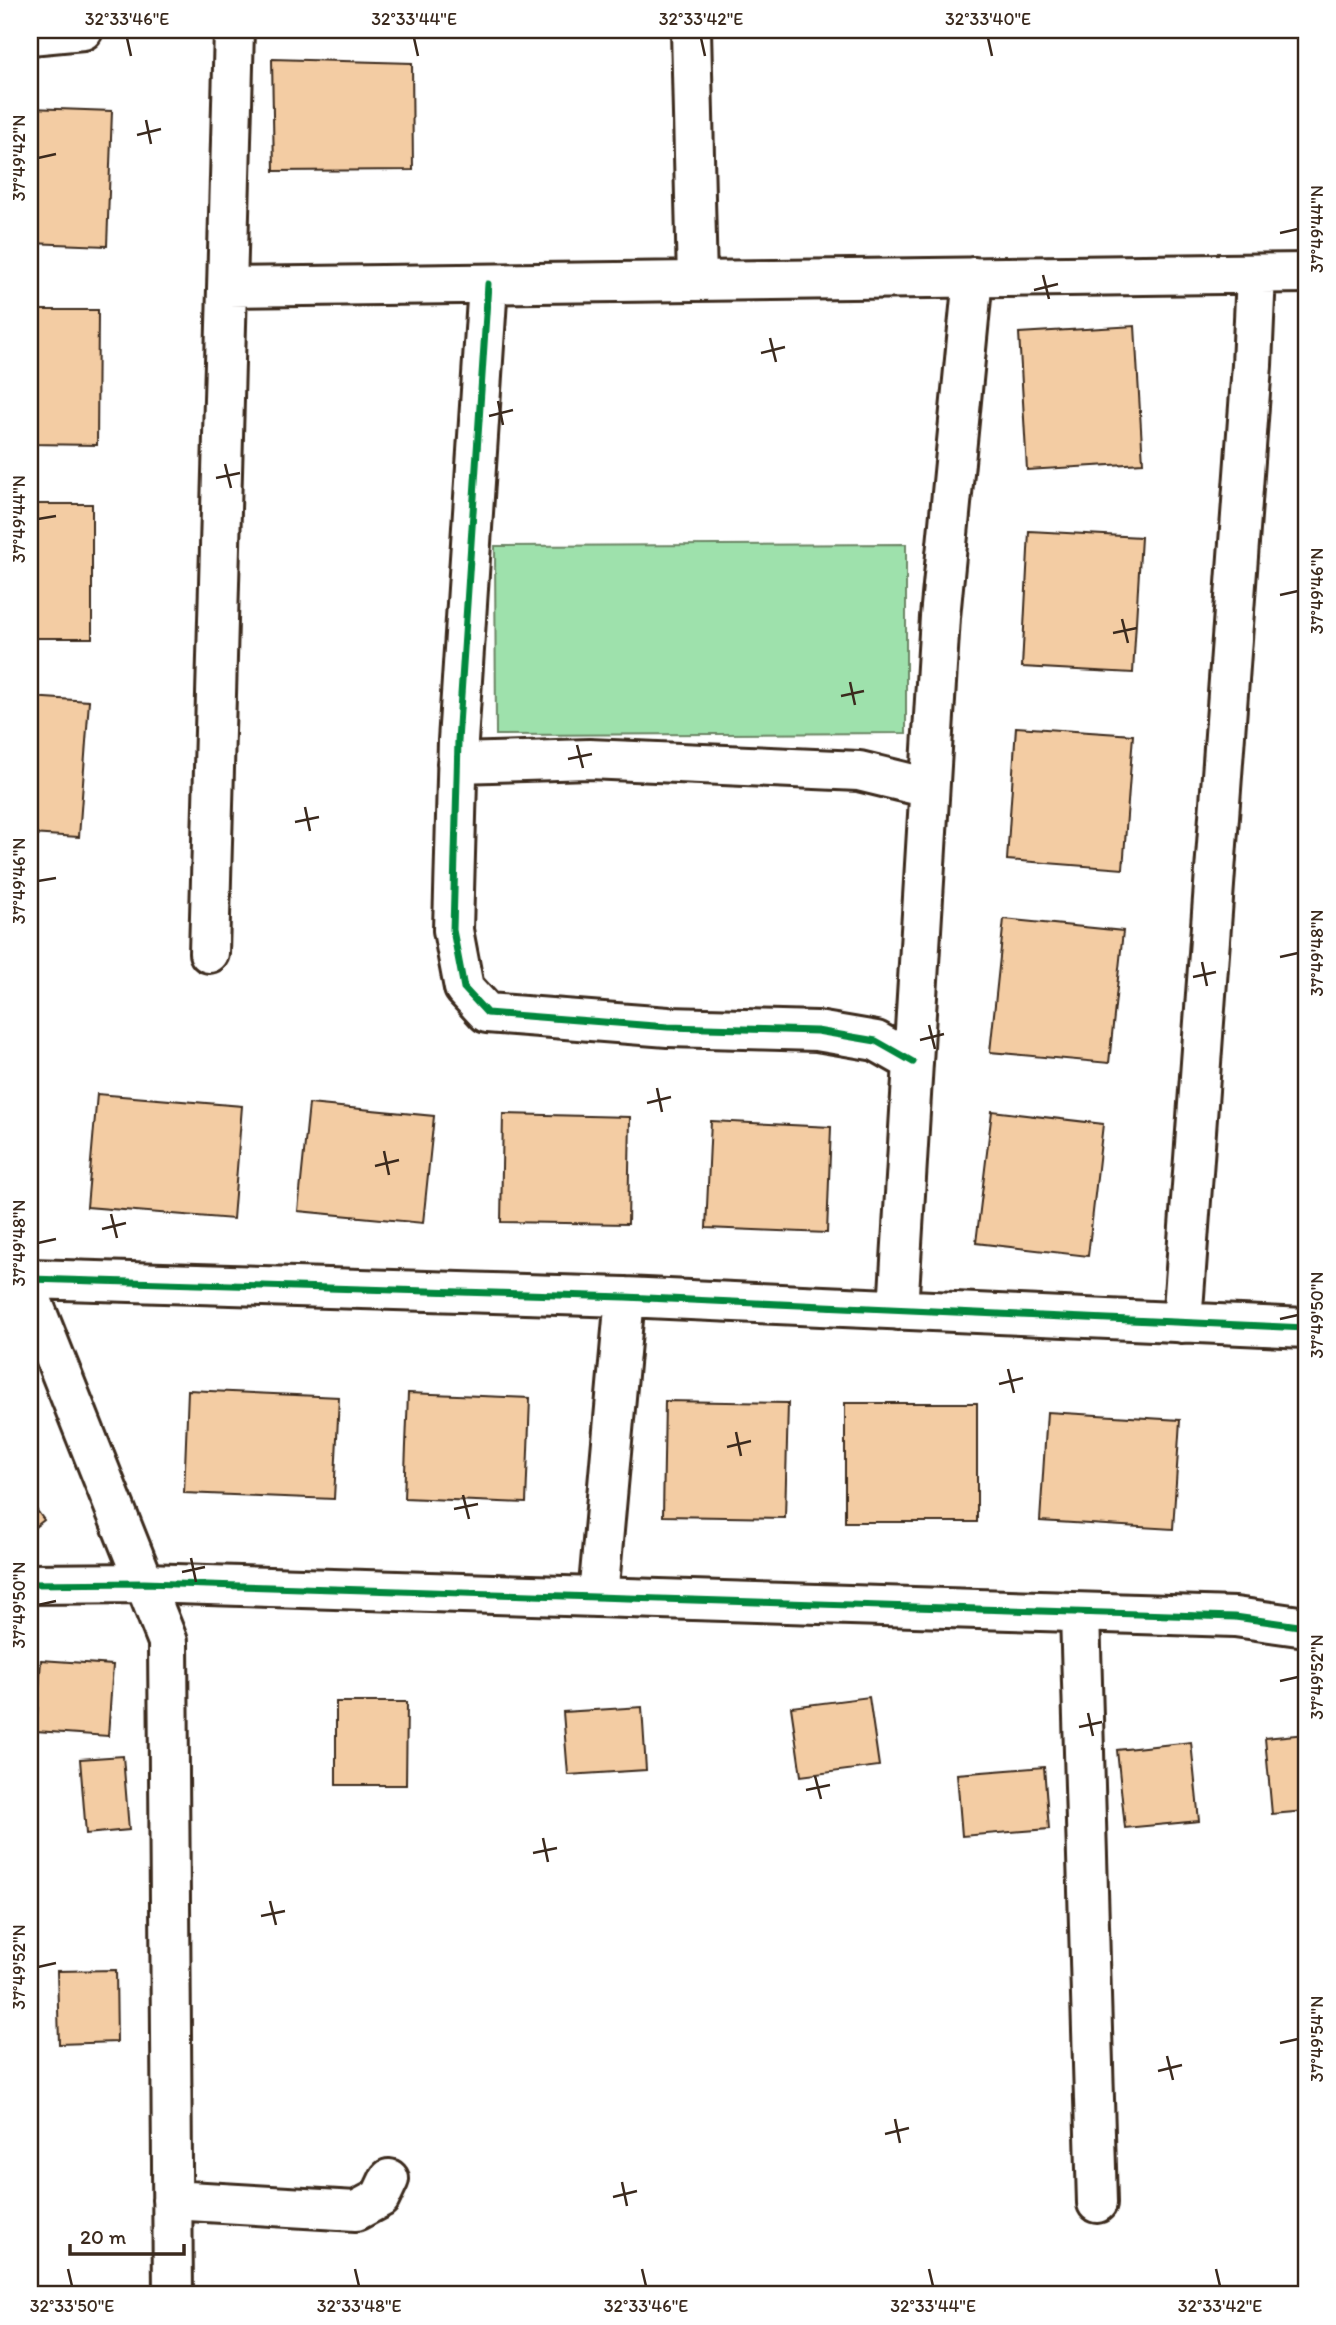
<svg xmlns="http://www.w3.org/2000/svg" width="1336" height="2325" font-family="Itim,sans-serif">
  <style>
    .green { fill: #9ee1ac; stroke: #6c8665; stroke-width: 2 }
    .building { fill: #f3cca3; stroke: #3b2a1e; stroke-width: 2 }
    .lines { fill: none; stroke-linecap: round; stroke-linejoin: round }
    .street-casing { stroke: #3b2a1e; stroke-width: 44 }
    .secondary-casing { stroke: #3b2a1e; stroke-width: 44 }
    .street { stroke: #fff; stroke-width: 38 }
    .secondary { stroke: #fff; stroke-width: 38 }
    .cycleway-casing { stroke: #fff; stroke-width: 11 }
    .cycleway { stroke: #00873e; stroke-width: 7 }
    .ticks { fill: none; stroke: #3b2a1e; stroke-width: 2.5 }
    .neatline { fill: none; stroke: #3b2a1e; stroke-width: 2.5 }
    .ticks-label { font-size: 18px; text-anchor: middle; fill: #3b2a1e }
  </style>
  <rect width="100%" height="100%" fill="#fff"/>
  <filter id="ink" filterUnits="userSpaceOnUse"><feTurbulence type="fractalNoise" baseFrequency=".0143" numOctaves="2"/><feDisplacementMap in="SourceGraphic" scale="14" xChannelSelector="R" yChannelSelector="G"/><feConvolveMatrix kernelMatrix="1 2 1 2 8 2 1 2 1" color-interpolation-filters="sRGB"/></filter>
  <g filter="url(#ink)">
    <path class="green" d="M906,544V733L496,735L495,546Z"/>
    <path class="building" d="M272,59L412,63L413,170L274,171Z
      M30,108L112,111L107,246L30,243Z
      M30,310H98L97,445L30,444Z
      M1135,326L1143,463L1027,470L1019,333Z
      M30,504H92V638H30Z
      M1029,531L1141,537L1133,673L1022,667Z
      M30,697L89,701L79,837L30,834Z
      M1016,727L1133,735L1123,869L1007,860Z
      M1004,919L1123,931L1109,1063L990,1052Z
      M97,1094L242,1106L233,1219L87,1207Z
      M309,1104L434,1116L423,1223L298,1211Z
      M992,1111L1103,1124L1088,1256L976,1243Z
      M503,1114L630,1117L628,1224L501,1222Z
      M711,1121L831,1127L827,1233L706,1228Z
      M188,1390L339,1397L334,1499L184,1493Z
      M408,1393L530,1398L526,1503L404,1498Z
      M665,1401L788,1403L785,1518L663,1516Z
      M845,1403H977V1522H845Z
      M1047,1412L1180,1420L1173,1529L1040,1521Z
      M30,1501L44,1520L30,1531Z
      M41,1660L113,1665L108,1736L36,1731Z
      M869,1697L879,1766L801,1776L791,1707Z
      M336,1702H407L406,1785H336Z
      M642,1707L646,1770L568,1775L563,1712Z
      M1306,1734V1811L1272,1814L1265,1738Z
      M1191,1742L1199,1821L1125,1828L1117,1750Z
      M123,1756L129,1830L86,1834L80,1759Z
      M1044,1767L1049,1829L962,1836L957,1774Z
      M116,1970L117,2042L59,2044L57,1971Z"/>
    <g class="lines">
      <g class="street-casing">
        <path id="street" d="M691,30L697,281
          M30,35L83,30
          M488,284L458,741L453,930L464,988L487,1013L668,1027L817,1031L876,1041L913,1062
          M228,287L1306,273
          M457,763L589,759L859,771L929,788
          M209,953L234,30
          M30,1279L625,1297L1306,1328
          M30,1295L168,1642L173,2295
          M898,1310L940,617L973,277
          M1182,1323L1252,365L1256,274
          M598,1597L625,1297
          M1080,1613L1097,2203
          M172,2200L356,2211L380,2198L389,2179"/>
      </g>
      <g class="secondary-casing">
        <path id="secondary" d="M30,1584L144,1583L1235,1617L1306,1627"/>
      </g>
      <use href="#street" class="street"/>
      <use href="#secondary" class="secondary"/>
      <g class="cycleway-casing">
        <path id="cycleway" d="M488,284L458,741L453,930L464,988L487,1013L668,1027L817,1031L876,1041L913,1062
          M30,1279L625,1297L1306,1328
          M30,1584L144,1583L1235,1617L1306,1627"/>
      </g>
      <use href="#cycleway" class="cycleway"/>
    </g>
  </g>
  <path class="ticks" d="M127,38L131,56M414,38L418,56M701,38L705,56M988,38L992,56M146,120L151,144M137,135L161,129M38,158L56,154M1280,233L1298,229M1043,275L1049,299M1034,290L1058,284M770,338L776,362M761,353L785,347M498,401L503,425M489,416L513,410M225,464L231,488M216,478L240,473M38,519L56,516M1280,595L1298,591M1122,619L1128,643M1113,633L1137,628M850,682L855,705M841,696L864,691M577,745L583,768M568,759L592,754M305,807L310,831M295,822L319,817M38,881L56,878M1280,957L1298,953M1202,962L1207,986M1193,977L1216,972M929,1025L935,1049M920,1040L944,1034M657,1088L662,1112M647,1103L671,1097M384,1151L389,1175M375,1166L399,1160M111,1214L117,1238M102,1229L126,1223M38,1243L56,1239M1280,1319L1298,1315M1008,1369L1014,1393M999,1384L1023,1378M736,1432L741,1456M727,1447L751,1441M463,1495L469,1519M454,1509L478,1504M191,1558L196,1582M182,1572L205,1567M38,1605L56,1601M1280,1681L1298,1677M1088,1713L1093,1736M1079,1727L1102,1722M815,1776L821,1799M806,1790L830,1785M543,1838L548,1862M533,1853L557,1848M270,1901L276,1925M261,1916L285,1911M38,1967L56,1963M1280,2043L1298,2039M1167,2056L1173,2080M1158,2071L1182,2065M895,2119L900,2143M885,2134L909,2128M622,2182L627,2206M613,2197L637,2191M68,2269L72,2286M355,2269L359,2286M642,2269L646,2286M929,2269L933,2286M1216,2269L1220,2286"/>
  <rect width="1336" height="2325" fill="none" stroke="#fff" stroke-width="77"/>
  <path d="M70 2244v10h114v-10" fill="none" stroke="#3b2a1e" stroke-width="3.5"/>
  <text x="80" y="2244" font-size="21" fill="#3b2a1e" stroke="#ffffff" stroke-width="5" paint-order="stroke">20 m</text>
  <rect x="38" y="38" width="1260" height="2248" class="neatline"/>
  <g class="ticks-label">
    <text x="127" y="25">32°33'46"E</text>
    <text x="414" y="25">32°33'44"E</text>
    <text x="701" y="25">32°33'42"E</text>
    <text x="988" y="25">32°33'40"E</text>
    <text transform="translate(19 158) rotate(-90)" y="6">37°49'42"N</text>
    <text transform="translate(1317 229) rotate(-90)" y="6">37°49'44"N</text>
    <text transform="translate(19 519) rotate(-90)" y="6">37°49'44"N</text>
    <text transform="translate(1317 591) rotate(-90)" y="6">37°49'46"N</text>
    <text transform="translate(19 881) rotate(-90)" y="6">37°49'46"N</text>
    <text transform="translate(1317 953) rotate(-90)" y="6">37°49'48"N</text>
    <text transform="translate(19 1243) rotate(-90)" y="6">37°49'48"N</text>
    <text transform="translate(1317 1315) rotate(-90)" y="6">37°49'50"N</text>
    <text transform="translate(19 1605) rotate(-90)" y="6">37°49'50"N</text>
    <text transform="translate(1317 1677) rotate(-90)" y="6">37°49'52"N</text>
    <text transform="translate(19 1967) rotate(-90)" y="6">37°49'52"N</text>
    <text transform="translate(1317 2039) rotate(-90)" y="6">37°49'54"N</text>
    <text x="72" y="2312">32°33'50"E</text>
    <text x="359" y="2312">32°33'48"E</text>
    <text x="646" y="2312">32°33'46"E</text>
    <text x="933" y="2312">32°33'44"E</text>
    <text x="1220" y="2312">32°33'42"E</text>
  </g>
</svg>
